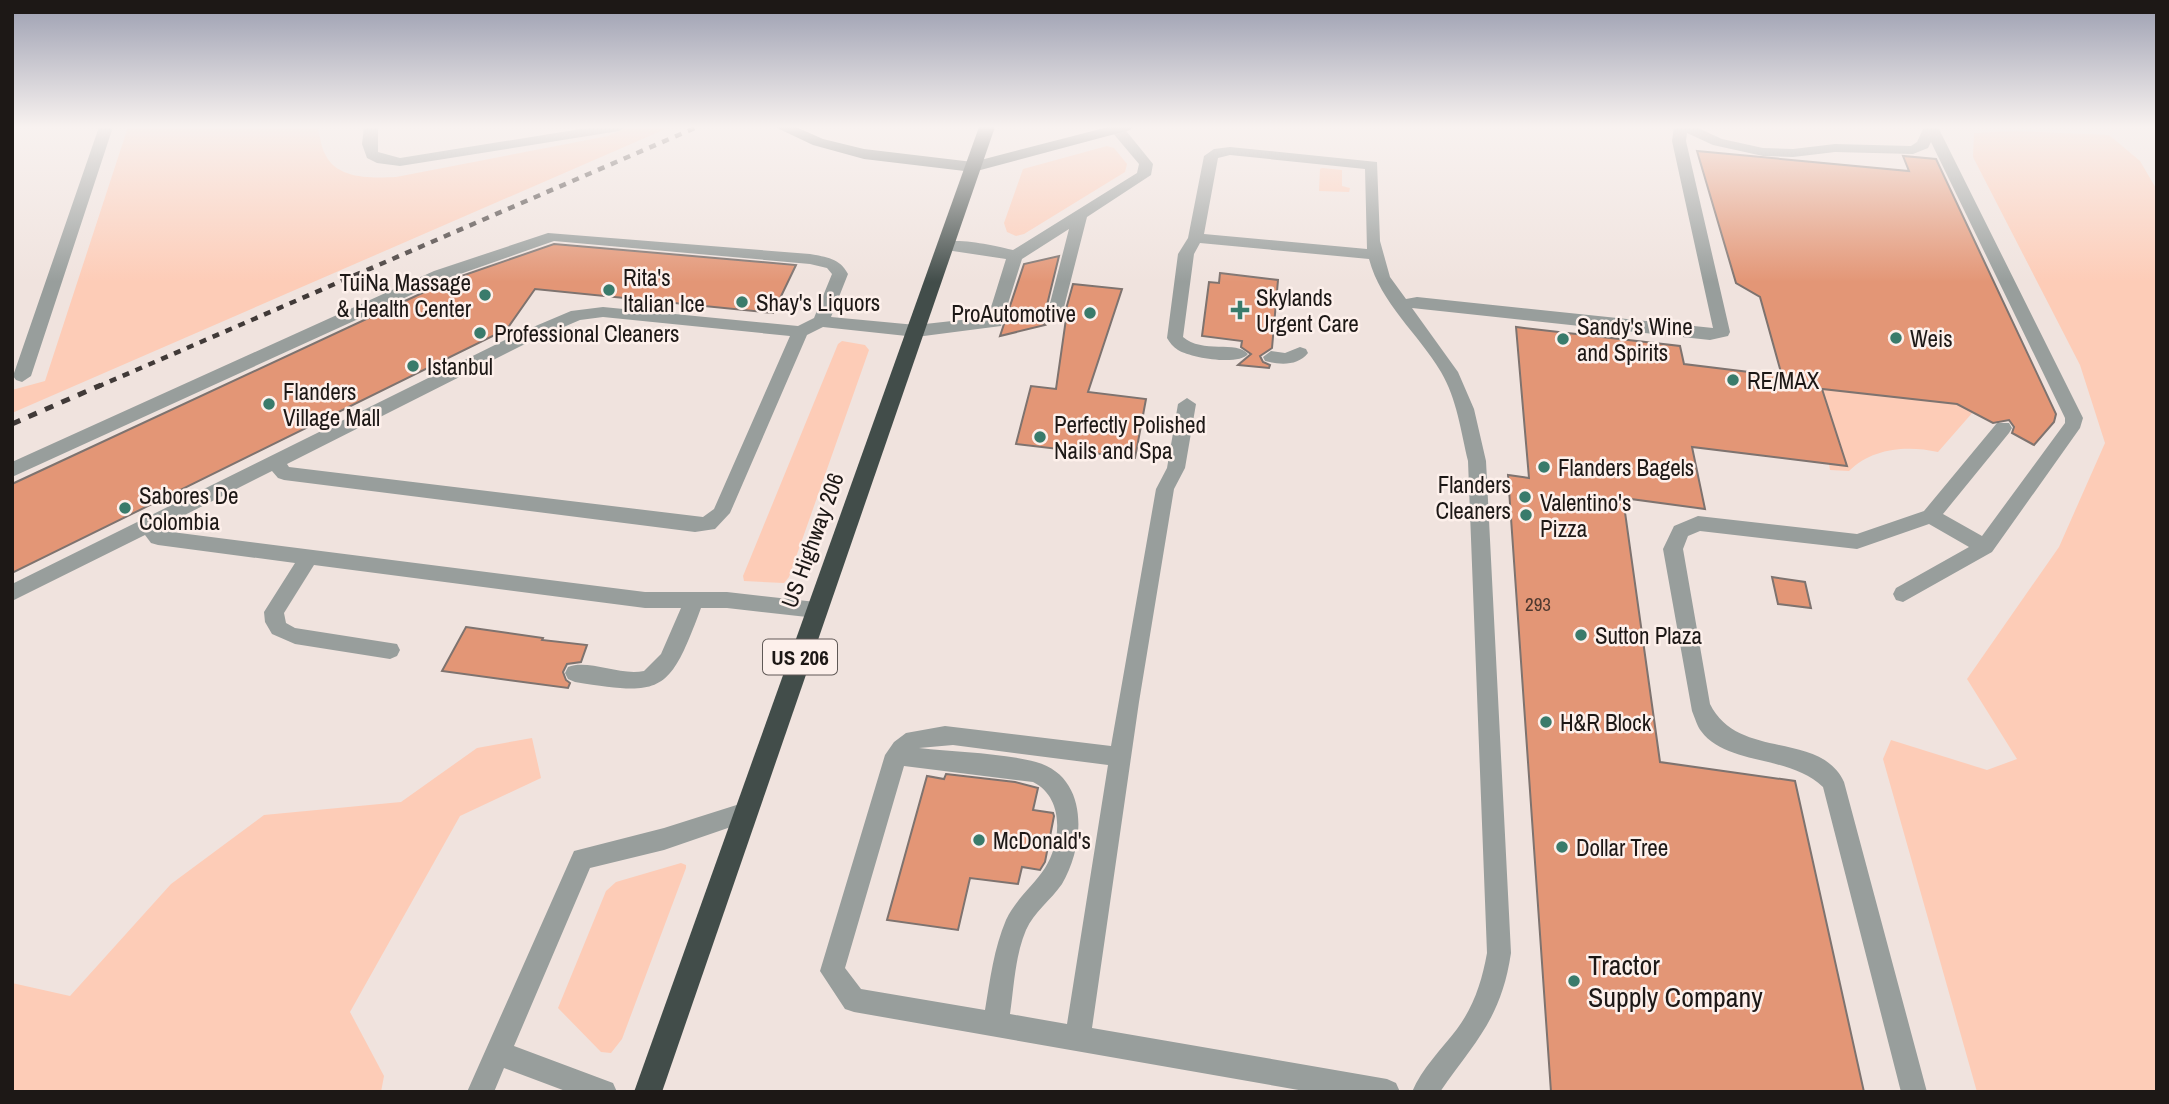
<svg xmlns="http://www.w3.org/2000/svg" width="2169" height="1104" font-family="'Archivo Narrow',sans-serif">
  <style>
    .green { fill: #fdccb7 }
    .building { fill: #e39676; stroke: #7e736f; stroke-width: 2 }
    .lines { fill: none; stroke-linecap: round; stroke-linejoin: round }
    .lane { fill: #989e9c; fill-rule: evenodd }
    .secondary { fill: #737b78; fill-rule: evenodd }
    .highway { fill: #424d4a; fill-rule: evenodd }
    .rail-far1 { stroke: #413a38; stroke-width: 4.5; stroke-dasharray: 7 7; stroke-linecap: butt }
    .rail { stroke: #413a38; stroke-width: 5; stroke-dasharray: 9 9; stroke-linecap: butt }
    .poi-dot { fill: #3a7b6b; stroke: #fdf0eb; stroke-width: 2.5 }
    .labels { text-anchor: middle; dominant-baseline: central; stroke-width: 5; stroke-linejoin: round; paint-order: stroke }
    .number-label { font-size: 19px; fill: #4e382e }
    .shield { fill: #fdf0eb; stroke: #605956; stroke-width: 2 }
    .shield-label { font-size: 21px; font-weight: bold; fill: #1d1816 }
    .poi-label { font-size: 23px; fill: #1d1816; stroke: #fdf0eb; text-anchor: start }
    .street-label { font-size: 23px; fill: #1d1816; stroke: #fdf0eb }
    .near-poi-label { font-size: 28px; fill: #1d1816; stroke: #fdf0eb; text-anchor: start }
  </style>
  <rect width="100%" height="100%" fill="#f0e3de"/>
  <path class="green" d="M128,127H317C320,135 321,147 325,154C337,180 373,178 396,177L608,136L628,127H670L12,413V390L45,381Z
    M2017,131L2109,135L2140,161L2157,190V1092H1977L1883,759L1891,740L1987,770L2017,759L1967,679L2059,547L2105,443L2080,365L1973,157L1974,133Z
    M1107,146L1114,148L1127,164L1125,172L1024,234L1016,236L1007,232L1004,223L1023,169Z
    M1322,168L1342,170V186L1350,188L1349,192L1319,191L1320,169Z
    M842,341L865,345L869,350L789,577L784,583L744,581L743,576L838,344Z
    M1822,389L1957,404L1973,412L1938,452C1907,445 1872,448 1849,471L1830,470L1829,464L1846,465Z
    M532,738L541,778L460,816L350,1012L384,1076L381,1092H12V983L70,996L171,884L264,815L401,802L477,748Z
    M681,863L686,865V868L622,1039L611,1053L601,1052L558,1008L606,891L616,882Z"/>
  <path class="building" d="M1697,151L1909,171L1903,156L1936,159L2056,414L2054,422L2034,445L2012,433L2014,427L2009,420L1993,423L1957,404L1822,389L1847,466L1692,447L1705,509L1623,498L1660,762L1795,781L1864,1092H1551L1508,475L1529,478L1516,327L1680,346L1684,364L1782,376L1760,297L1736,283Z
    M554,244L796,265L773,313L535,289L507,329L12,573V484L450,280Z
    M1059,256L1046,309L1038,310L1035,316L1045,325L1000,336L1024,264Z
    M1220,273L1278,280L1272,348L1260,356L1263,362L1270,365L1269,368L1238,365L1251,354L1241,347L1242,341L1202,336L1209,282L1219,283Z
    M1073,284L1122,289L1088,392L1146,399L1135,458L1016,444L1031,386L1056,389L1066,319L1063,320Z
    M1772,577L1805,582L1811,608L1778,604Z
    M466,627L543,638L542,640L587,645L581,662L567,664L563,672L566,680L570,683L568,688L442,671Z
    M946,774L1015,782L1038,788L1033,810L1053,813L1054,816L1045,862L1040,870L1022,867L1018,884L970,878L958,930L887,920L927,776L944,779Z"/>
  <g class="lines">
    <path class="lane" d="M99,127H113L31,376L22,382L16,380L13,376Z
      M364,127H378V152L400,158L593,127H626L619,131L400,166L377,163L367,158L362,144Z
      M1111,127H1123L1153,164L1151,175L1087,217L1061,319L1045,322L1037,317L1039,313L1048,311L1069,229L1022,259L1001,326L916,337L823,327L807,335L730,513L715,529L695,532L284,480L278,478L272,471L161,527L164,531L645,592H727L816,602L823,604L826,610L823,616L816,618L727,608H701C669,694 663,696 575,682L568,679L565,673L568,667C589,659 619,676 644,671L661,654L681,608H645L314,565L284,613L286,623L295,628L397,644L400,650L397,656L390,659L295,644L272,634L265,622L264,612L295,563L158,545L151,543L145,535L12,601V584L519,333L571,311L603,307L798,326L814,318L832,274L827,268L810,264L554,241L446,279L12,477V462L434,271L548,233L810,254C826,257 840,258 848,274L831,317L916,325L988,317L1006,259L946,250L938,245C949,235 998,246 1013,250L1137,173L1139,164L1112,132ZM603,317L790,336L714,509L703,517L289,467L287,464L531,341L580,320Z
      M1674,127H1696L1722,139L1763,148L1793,149L1835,144L1911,146L1917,142L1924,127H1938L2083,418L2080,428L1992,552L1903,602L1896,600L1893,594L1896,588L1969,547L1929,524L1857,549L1700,531L1688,536L1683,549L1710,704C1738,761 1820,730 1844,782L1927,1092H1901L1823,787C1788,754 1727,766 1701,731C1697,726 1695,718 1692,711L1663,549L1674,526L1698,516L1857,534L1924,511L1997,423H2009L2012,428L2009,433L1943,514L1982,536L2065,423V418L1931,142L1928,148L1913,154L1835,152L1793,157L1763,156L1713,145L1687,133L1686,141L1730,332L1728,336L1710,340L1412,308L1458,372L1474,409L1486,461L1511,953C1501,1019 1476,1040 1440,1092H1412C1422,1068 1441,1050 1457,1029C1474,1006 1482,981 1487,953L1468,461C1461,432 1457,399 1441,372C1418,333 1381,304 1369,259L1200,243L1194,254L1183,337C1202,354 1237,340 1248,354C1239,366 1191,358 1178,350C1173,347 1170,343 1167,338L1178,254L1188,238L1204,156L1214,149L1230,147L1377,162L1380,241L1390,277L1406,299L1417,297L1713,328L1672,141ZM1230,155L1365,169L1367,249L1204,234L1218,158Z
      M1300,347L1306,349L1308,353C1298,366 1280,365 1265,361L1263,357L1271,351L1285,353Z
      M1187,398L1196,404L1185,468L1174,489L1139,702L1092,1028L1387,1079L1396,1083L1400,1092H1310L854,1012L845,1009L820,971L885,755L894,742L906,733L945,726L1111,746L1156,489L1167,468L1178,404ZM953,745L1108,765L1067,1024L1010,1014C1014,987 1015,956 1026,930C1034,912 1051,900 1062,884C1085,845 1090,777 1036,762C1002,753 955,752 919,748ZM904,766L1033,782C1064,797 1062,841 1045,868C1033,886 1016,899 1006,920C994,948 990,980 985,1010L861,989L845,968Z
      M746,802L754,805L757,812L754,819L664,850L590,868L514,1046L613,1083L617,1092H568L504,1068L494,1092H467L574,851L664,828Z"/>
    <path class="secondary" d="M775,127H796L823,139L864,149L973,162L1108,127H1133L1130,130L973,172L864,159L813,145Z"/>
    <path class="highway" d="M979,127H995L662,1092H634Z"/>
    <path class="rail-far1" d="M97,387L697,127"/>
    <path class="rail" d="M12,424L101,385"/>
  </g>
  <linearGradient id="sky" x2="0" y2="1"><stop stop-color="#9b9eb0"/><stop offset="0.45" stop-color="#f8f2f0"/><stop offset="1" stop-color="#f8f2f0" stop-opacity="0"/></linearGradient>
  <rect width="2169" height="282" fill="url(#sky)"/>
  <g class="poi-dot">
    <circle cx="609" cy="290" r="7"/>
    <circle cx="485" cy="295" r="7"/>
    <circle cx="742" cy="302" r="7"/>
    <path d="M1236.5 299.5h7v7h7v7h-7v7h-7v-7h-7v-7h7z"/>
    <circle cx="1090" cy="313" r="7"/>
    <circle cx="480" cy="333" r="7"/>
    <circle cx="1896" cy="338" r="7"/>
    <circle cx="1563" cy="339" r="7"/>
    <circle cx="413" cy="366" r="7"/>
    <circle cx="1733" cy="380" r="7"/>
    <circle cx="269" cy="404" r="7"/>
    <circle cx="1040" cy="437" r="7"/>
    <circle cx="1544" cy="467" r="7"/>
    <circle cx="1525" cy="497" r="7"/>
    <circle cx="125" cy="508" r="7"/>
    <circle cx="1526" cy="515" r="7"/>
    <circle cx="1581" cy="635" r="7"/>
    <circle cx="1546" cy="722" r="7"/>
    <circle cx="979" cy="840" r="7"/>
    <circle cx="1562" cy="847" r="7"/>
    <circle cx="1574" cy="981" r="7"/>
  </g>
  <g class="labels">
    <g class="number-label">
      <text x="1538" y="604">293</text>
    </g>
    <rect class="shield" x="763" y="639.5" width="74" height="35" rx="5"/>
    <g class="shield-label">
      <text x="800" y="657">US 206</text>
    </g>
    <g class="poi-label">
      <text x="623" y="277">Rita's<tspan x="623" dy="26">Italian Ice</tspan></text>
      <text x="471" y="282" text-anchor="end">TuiNa Massage<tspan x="471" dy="26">&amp; Health Center</tspan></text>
      <text x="1256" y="297">Skylands<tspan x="1256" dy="26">Urgent Care</tspan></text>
      <text x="756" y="302">Shay's Liquors</text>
      <text x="1076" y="313" text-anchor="end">ProAutomotive</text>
      <text x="1577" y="326">Sandy's Wine<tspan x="1577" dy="26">and Spirits</tspan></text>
      <text x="494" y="333">Professional Cleaners</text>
      <text x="1910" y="338">Weis</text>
      <text x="427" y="366">Istanbul</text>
      <text x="1747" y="380">RE/MAX</text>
      <text x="283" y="391">Flanders<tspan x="283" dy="26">Village Mall</tspan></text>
      <text x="1054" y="424">Perfectly Polished<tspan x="1054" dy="26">Nails and Spa</tspan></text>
      <text x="1558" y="467">Flanders Bagels</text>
      <text x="1511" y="484" text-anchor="end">Flanders<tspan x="1511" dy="26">Cleaners</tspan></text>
      <text x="139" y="495">Sabores De<tspan x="139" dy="26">Colombia</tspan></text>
      <text x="1540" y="502">Valentino's<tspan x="1540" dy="26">Pizza</tspan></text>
      <text x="1595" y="635">Sutton Plaza</text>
      <text x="1560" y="722">H&amp;R Block</text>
      <text x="993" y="840">McDonald's</text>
      <text x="1576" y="847">Dollar Tree</text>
    </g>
    <g class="street-label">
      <text transform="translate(812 540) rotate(-70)">US Highway 206</text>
    </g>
    <g class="near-poi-label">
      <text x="1588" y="965">Tractor<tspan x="1588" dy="32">Supply Company</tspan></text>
    </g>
  </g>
  <rect width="2169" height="1104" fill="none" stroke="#1d1816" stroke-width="28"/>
</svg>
